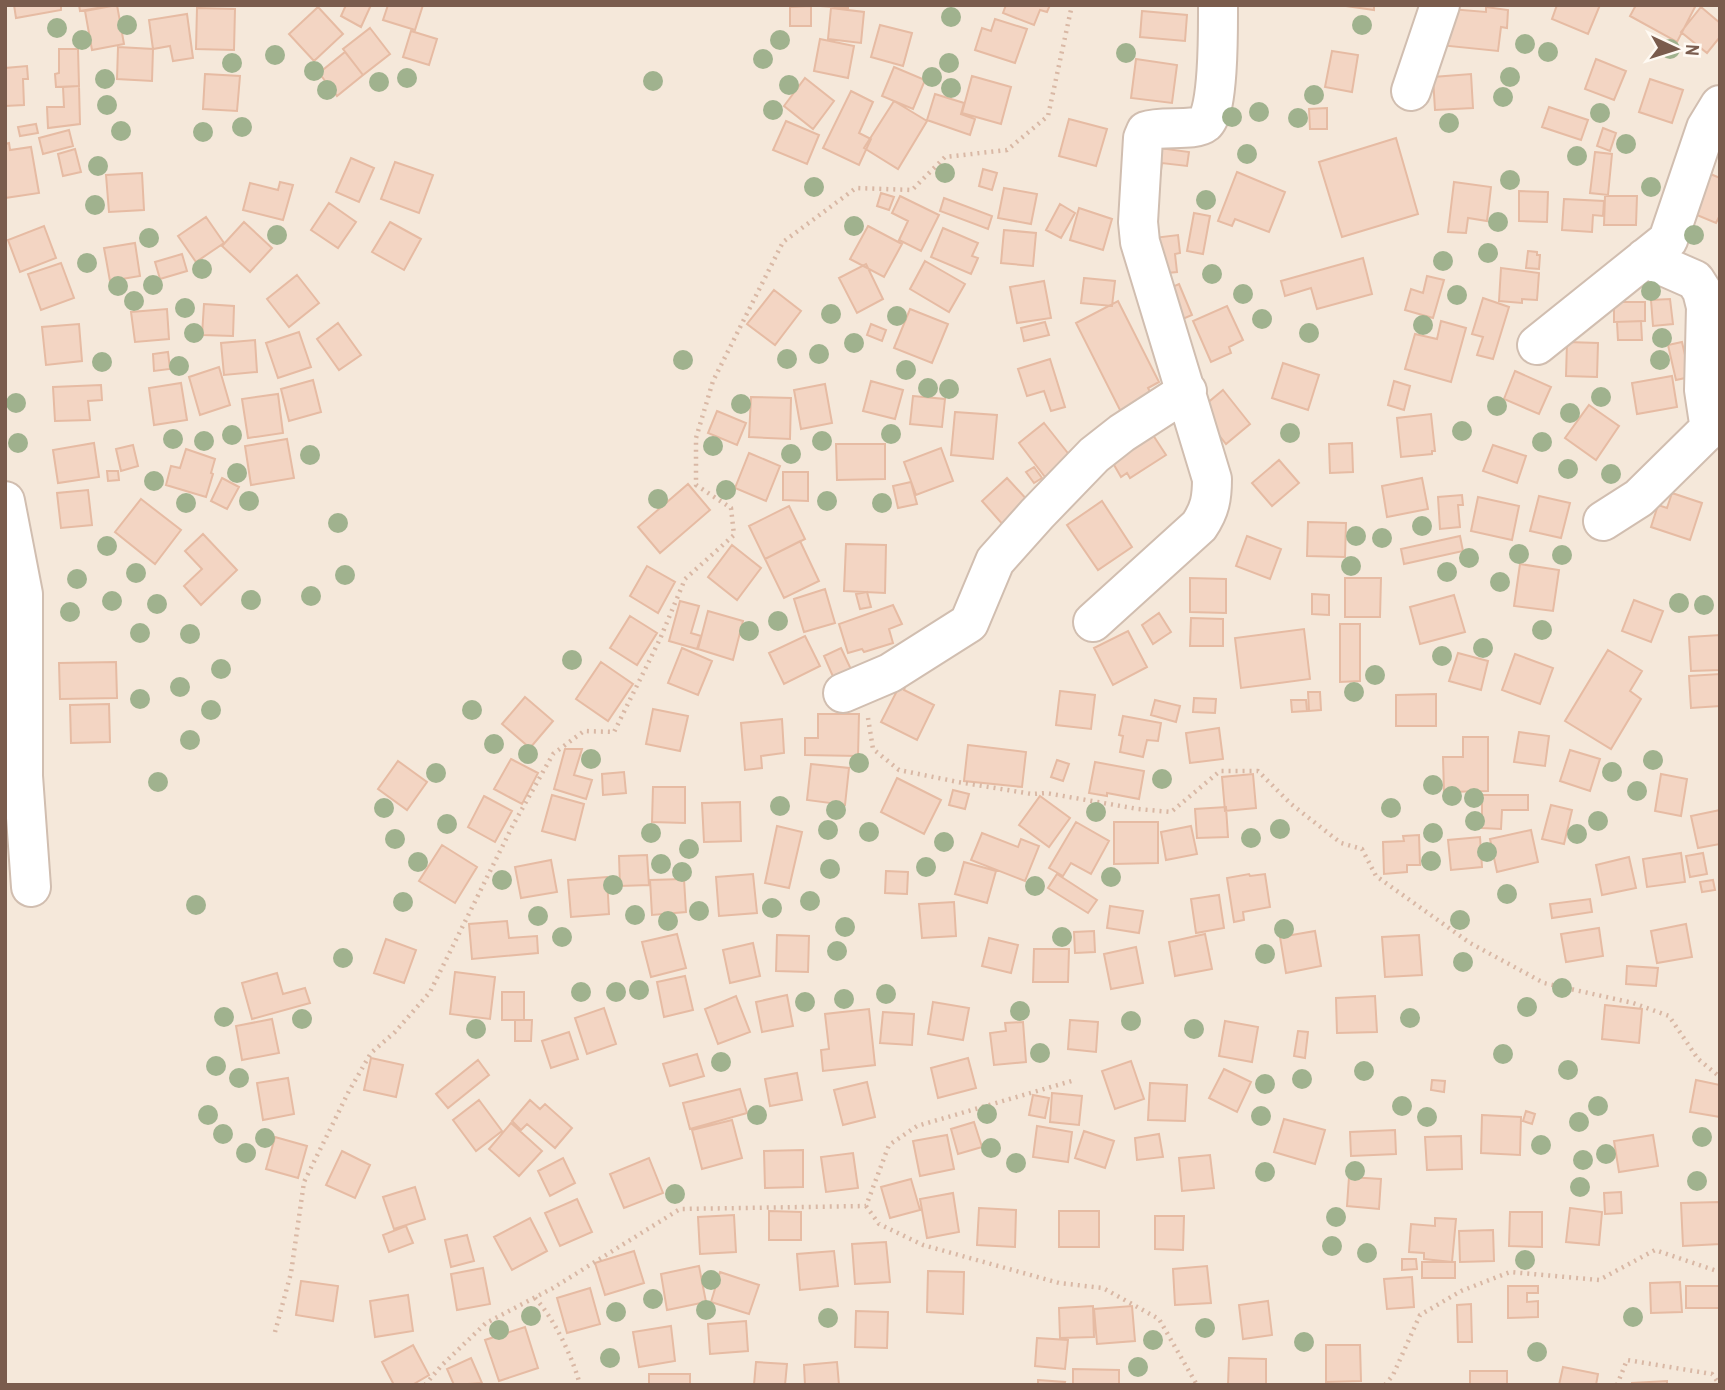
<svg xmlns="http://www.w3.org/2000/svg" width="1725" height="1390" font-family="'Archivo Narrow',sans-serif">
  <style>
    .residential { fill: #f5e8da }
    .building { fill: #f3d5c3; stroke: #e6bba3; stroke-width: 2 }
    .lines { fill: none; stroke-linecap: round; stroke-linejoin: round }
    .minor-casing { stroke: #d1beb0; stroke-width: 42 }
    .path { stroke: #d9b8a5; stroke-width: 4.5; stroke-dasharray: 2 5; stroke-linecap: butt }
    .minor { stroke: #fff; stroke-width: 38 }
    .tree { fill: #a0b28e }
  </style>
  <rect width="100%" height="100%" fill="#fdf6ec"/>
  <path class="residential" d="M5,5H1720V1385H5Z"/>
  <path class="building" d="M14,5H61V10L16,18Z
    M79,5H115L80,11Z
    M117,5L124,44L92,50L85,11Z
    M346,5H371L361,27L341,16Z
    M388,5H423L415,30L383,20Z
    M806,5H848V8Z
    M1006,5H1050L1047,12L1040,10L1034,25L1003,13Z
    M1339,5H1374V10Z
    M1557,5H1600L1588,34L1552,19Z
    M1636,5H1696L1677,42L1630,16Z
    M811,6V26H790V7Z
    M318,7L343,34L314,61L289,34Z
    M1486,7L1508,10L1507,28L1501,27L1498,51L1439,45L1450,9L1486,12Z
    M1701,7L1720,23V37L1707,53L1681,32Z
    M197,8L235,9L234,50L196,49Z
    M831,8L864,12L861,43L828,39Z
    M1142,11L1187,15L1185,41L1140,37Z
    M187,14L193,58L173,61L170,46L153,49L149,20Z
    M995,19L1027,29L1015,63L975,50L982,28L991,31Z
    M880,25L912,33L903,66L871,57Z
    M370,28L390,54L363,75L343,49Z
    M411,31L437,39L429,65L403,57Z
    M820,39L854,46L848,78L814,71Z
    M118,47L153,49L152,81L117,79Z
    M59,49H78L79,86L56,87L55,74L59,73Z
    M1332,51L1358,55L1352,92L1325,87Z
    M345,52L363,75L337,96L319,73Z
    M1136,59L1177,65L1172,103L1131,98Z
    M1596,59L1626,71L1614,100L1585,89Z
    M27,66L28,79H23L24,105L5,106V68Z
    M894,67L925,80L913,109L882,96Z
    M205,74L240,76L237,111L203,109Z
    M1471,74L1473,108L1435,110L1433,77Z
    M972,76L1011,87L1001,124L962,113Z
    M805,78L834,101L813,129L784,106Z
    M1650,79L1683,90L1672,123L1639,112Z
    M79,86L80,124L48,128L47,107H64L63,87Z
    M851,91L873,102L859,133L871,139L859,165L823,148Z
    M935,94L964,103L961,114L975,119L970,135L927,120Z
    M894,101L927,121L898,169L864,148Z
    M1549,107L1588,120L1581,140L1542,127Z
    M1327,108V129H1310L1309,109Z
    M1069,119L1107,129L1096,166L1059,156Z
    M786,121L819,135L807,164L773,150Z
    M36,124L38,133L20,136L18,127Z
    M1603,128L1616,133L1610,151L1597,146Z
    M69,130L73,146L43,154L39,138Z
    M1396,138L1418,214L1342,237L1319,162Z
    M9,143L10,150L31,147L39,193L5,198V144Z
    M1145,146L1189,152L1187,166L1162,163L1155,213Z
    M75,149L81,172L63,176L58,154Z
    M1595,152L1612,154L1608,195L1590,193Z
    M351,158L374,168L359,202L336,192Z
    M395,162L433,175L419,213L381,199Z
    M983,169L997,173L992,190L979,186Z
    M1237,172L1285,192L1269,232L1235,219L1232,226L1218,221Z
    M142,173L144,210L109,212L106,175Z
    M1708,173L1720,178V215L1716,223L1685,210Z
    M280,182L293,185L283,220L243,210L250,183L278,190Z
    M1454,182L1491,187L1487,221L1468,218L1466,233L1448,232Z
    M1004,188L1037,194L1031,224L998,218Z
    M1519,191L1548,192L1547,222L1519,221Z
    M881,193L894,197L889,210L877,206Z
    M900,196L939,215L921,251L899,240L908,221L892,213Z
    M1605,196H1637L1636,225H1604Z
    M944,198L992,216L988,229L940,211Z
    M1564,199L1604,201L1603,216L1593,215L1592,232L1562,230Z
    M329,203L356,222L338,248L311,230Z
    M1060,204L1075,213L1061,238L1046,230Z
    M1079,208L1112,219L1103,250L1070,240Z
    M1194,213L1210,216L1203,254L1187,251Z
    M206,217L224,243L196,262L178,236Z
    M244,222L272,248L250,272L222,246Z
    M390,222L421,239L404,270L372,252Z
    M44,226L56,258L20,272L8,240Z
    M868,226L902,244L884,277L850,259Z
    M943,228L978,243L972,256L978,258L971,274L931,257Z
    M1004,230L1036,233L1033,266L1001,263Z
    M1178,235L1180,253L1175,254L1177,272L1156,274L1145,239Z
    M135,243L140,276L110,281L104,248Z
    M1528,251L1537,252V255H1540L1539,269L1526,268Z
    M182,254L187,271L160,279L155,262Z
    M1363,258L1372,294L1317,309L1311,288L1285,296L1281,281Z
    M925,261L965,284L949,312L910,289Z
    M61,263L74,298L41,310L28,274Z
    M866,264L883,299L857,313L839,278Z
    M1501,268L1539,273L1537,300L1522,299V303L1499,301Z
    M297,275L319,303L289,327L267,299Z
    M1427,276L1444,280L1433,318L1405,310L1411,289L1423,293Z
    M1084,278L1115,281L1112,306L1081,303Z
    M1044,281L1051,318L1017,323L1010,287Z
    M1179,284L1192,315L1178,321L1163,291Z
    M774,290L801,311L775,345L747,324Z
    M1483,298L1509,307L1493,359L1477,355L1483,337L1472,334Z
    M1670,299L1673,324L1653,326L1651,300Z
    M1118,301L1159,382L1148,388L1153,398L1122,414L1076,323Z
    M1614,302H1645V321L1614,322Z
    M204,304L234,306L233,336L202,335Z
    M1227,306L1243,340L1229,347L1231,353L1211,362L1193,321Z
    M167,309L169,339L135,342L131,312Z
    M910,309L948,324L932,363L894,348Z
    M1441,321L1466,328L1451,382L1405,369L1415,334L1437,339Z
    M1641,321L1642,340H1618L1617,322Z
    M1045,322L1049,335L1024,341L1021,328Z
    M338,323L361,355L339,370L317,339Z
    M79,324L82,361L46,365L42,327Z
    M871,324L886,330L882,341L867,335Z
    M299,332L311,367L278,378L266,343Z
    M255,340L257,372L224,375L221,343Z
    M1567,342L1598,343L1597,377L1566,376Z
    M1682,342L1690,377L1676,380L1668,345Z
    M168,352L170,369L154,371L153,354Z
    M1050,359L1065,407L1051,411L1044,391L1027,396L1018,369Z
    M1283,363L1319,375L1308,410L1272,398Z
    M219,367L230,405L200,415L189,377Z
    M1515,371L1551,387L1539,414L1504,399Z
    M1672,376L1677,407L1637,414L1632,383Z
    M313,380L321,412L289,421L281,389Z
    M871,381L903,390L895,419L863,411Z
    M1394,381L1410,386L1404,410L1388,405Z
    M181,383L187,420L154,425L149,388Z
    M825,384L832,423L801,429L794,390Z
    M101,385L102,400L88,401L90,420L55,421L53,387Z
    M1223,390L1250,424L1226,444L1199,410Z
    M278,394L283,433L248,438L242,399Z
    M913,396L945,399L942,427L910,424Z
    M751,397L791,398L790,439L749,437Z
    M1589,405L1619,426L1596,460L1565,438Z
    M717,411L746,423L737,445L708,433Z
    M955,412L997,415L993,459L951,455Z
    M1431,414L1435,451H1432V454L1401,457L1397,418Z
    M1044,423L1071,457L1045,477L1019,443Z
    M1151,432L1166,455L1130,478L1127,473L1121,477L1110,458Z
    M287,439L294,478L251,485L245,446Z
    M94,443L99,477L58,483L53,450Z
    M1352,443L1353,472L1330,473L1329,444Z
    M836,444H885V479L837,480Z
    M133,445L138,466L121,471L116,449Z
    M1493,445L1526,456L1517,483L1483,471Z
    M941,448L953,481L916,495L904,462Z
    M186,449L215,459L211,473L213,474L206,497L166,485L171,466L180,468Z
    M749,453L780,466L766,501L735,488Z
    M1279,460L1299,483L1272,506L1252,483Z
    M1034,467L1042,478L1034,483L1026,472Z
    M107,471H118L119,480L108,481Z
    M783,472H808V501L783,500Z
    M222,478L239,487L227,509L211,501Z
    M1007,478L1030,503L1005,527L982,501Z
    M1422,478L1428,509L1387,517L1382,486Z
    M911,482L917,504L898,508L893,486Z
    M688,484L710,510L660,553L638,527Z
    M88,490L92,525L61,528L57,493Z
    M1672,493L1702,503L1690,540L1651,527L1658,505L1667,508Z
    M1462,495L1463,505H1458L1460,527L1440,529L1438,497Z
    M1539,496L1570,503L1561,538L1530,531Z
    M1478,497L1519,506L1512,540L1471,531Z
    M141,499L181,530L155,564L115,532Z
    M1102,501L1132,547L1098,570L1067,525Z
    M789,506L805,539L765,559L749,526Z
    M1308,522L1346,523L1345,557L1307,556Z
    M203,534L237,570L201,605L184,586L202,569L185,551Z
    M1247,536L1281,549L1270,579L1236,566Z
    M1460,536L1463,551L1404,564L1401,549Z
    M800,541L819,581L784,598L765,559Z
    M846,544L886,545L885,593L844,591Z
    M732,545L761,568L737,600L708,577Z
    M1520,564L1559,570L1553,611L1514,606Z
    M647,566L675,582L658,613L630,596Z
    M1190,578L1226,579V613L1190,612Z
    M1345,578H1381L1380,617H1345Z
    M825,589L835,623L804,632L794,599Z
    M867,592L871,607L860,609L856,594Z
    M1312,594L1329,595V615L1312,614Z
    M1454,595L1465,632L1420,644L1410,607Z
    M1634,600L1663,611L1651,642L1622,631Z
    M680,601L699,606L691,633L701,636L697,649L669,641Z
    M893,605L902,624L889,629L893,643L864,652L862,649L848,653L839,624Z
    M708,611L743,621L733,660L698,649Z
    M1159,613L1171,632L1153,644L1142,625Z
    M630,616L657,633L637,665L610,648Z
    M1191,618L1223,619V646H1190Z
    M1340,624H1360V681L1340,682Z
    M1304,629L1310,679L1241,688L1235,638Z
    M1128,631L1147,667L1113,685L1094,648Z
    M1720,635V670L1691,671L1689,637Z
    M805,636L820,666L784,684L769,653Z
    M682,648L712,661L698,695L668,683Z
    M841,648L856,680L838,688L824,656Z
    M1608,650L1642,671L1630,691L1641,699L1611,749L1565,721Z
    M1458,653L1488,661L1481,690L1449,681Z
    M1515,654L1553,668L1540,704L1502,690Z
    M116,662L117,698L60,699L59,663Z
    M601,662L633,684L608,721L576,699Z
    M1720,674V706L1691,708L1689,676Z
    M900,685L905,687L904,690L934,705L917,740L881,722Z
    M1060,691L1095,695L1091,729L1056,725Z
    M1308,692H1320L1321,710L1309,711Z
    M1436,694V726H1396V695Z
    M525,697L553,721L530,748L502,724Z
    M1194,698L1216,699L1215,713L1193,712Z
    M1155,700L1180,706L1176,722L1151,715Z
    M1291,700H1306L1307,711L1292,712Z
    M109,704L110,742L71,743L70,705Z
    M653,709L688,716L680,751L646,744Z
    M818,714H859L858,756L805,755V738H818Z
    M1123,716L1161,723L1158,741L1147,740L1143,757L1120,752L1123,736L1119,735Z
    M782,719L784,753L761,756L762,768L745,770L741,723Z
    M1219,728L1223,759L1190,763L1186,733Z
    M1519,732L1549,736L1545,766L1514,762Z
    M1463,737H1488V791L1444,792L1443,757H1463Z
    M968,745L1026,752L1022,787L964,781Z
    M565,749H582L574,775L592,780L586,799L554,789Z
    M1570,750L1600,759L1590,791L1560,781Z
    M511,759L538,773L522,804L494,789Z
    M1057,760L1069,764L1063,781L1051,777Z
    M398,761L427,782L407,810L378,789Z
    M1095,762L1144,771L1139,799L1107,793V796L1089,793Z
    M811,764L849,768L845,805L807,800Z
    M624,772L626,793L603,795L602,774Z
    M1253,774L1256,808L1225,811L1222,777Z
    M1661,774L1687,779L1681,816L1655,811Z
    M897,778L941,800L924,834L881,812Z
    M653,787H685V823L652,822Z
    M953,790L969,794L965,809L949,805Z
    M552,795L584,804L575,840L542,831Z
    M1482,795H1528V810H1502L1501,829L1482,828Z
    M484,796L512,811L495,842L468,827Z
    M1040,796L1070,818L1049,847L1019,825Z
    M740,802L741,841L704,842L702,803Z
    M1551,805L1572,810L1564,844L1542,839Z
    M1226,807L1228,837L1197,838L1195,809Z
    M1720,810V844L1698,848L1691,816Z
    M1076,822L1109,841L1091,874L1071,863L1063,876L1049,868Z
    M1114,822H1158V863L1114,864Z
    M777,826L802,832L789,888L765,883Z
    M1191,826L1197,854L1166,860L1161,832Z
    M1531,830L1538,862L1497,872L1490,839Z
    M982,833L1018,847L1021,839L1039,846L1025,881L971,860Z
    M1419,835L1420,865H1407V872L1384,874L1383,842L1404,841L1403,836Z
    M1480,837L1482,867L1451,870L1448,840Z
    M442,845L477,867L455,903L419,881Z
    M1681,853L1685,882L1647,887L1643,859Z
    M1703,853L1707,874L1690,877L1686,856Z
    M647,855L649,885L620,886L619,856Z
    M1629,857L1636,888L1602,895L1596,865Z
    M551,860L557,892L521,898L515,867Z
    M964,862L996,871L987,903L955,894Z
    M886,871L908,872L907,894L885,893Z
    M753,874L757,913L719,916L716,877Z
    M1057,874L1097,900L1088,913L1048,888Z
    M1249,874L1250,876L1265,874L1270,907L1243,912L1244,920L1234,922L1227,878Z
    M607,877L609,914L571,917L568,880Z
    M684,879L686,912L652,915L650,880Z
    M1713,880L1715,890L1702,892L1700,882Z
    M1219,895L1224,928L1196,933L1191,899Z
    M1590,899L1592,912L1552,918L1550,904Z
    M954,902L956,936L922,938L919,904Z
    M1110,906L1143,911L1139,933L1107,928Z
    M507,921L509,938L537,936L538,953L472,959L469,924Z
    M1686,924L1692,957L1657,963L1651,931Z
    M1599,928L1603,956L1566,962L1561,934Z
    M1094,931L1095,952L1075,953L1074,932Z
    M1315,931L1321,966L1286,973L1280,937Z
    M677,934L686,968L651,977L642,942Z
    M1205,934L1212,969L1175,976L1169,942Z
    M777,935L809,936L808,972L776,971Z
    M1419,935L1422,975L1385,977L1382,937Z
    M989,938L1018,945L1011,973L982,966Z
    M386,939L416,950L404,983L374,973Z
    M753,943L760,976L730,983L723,950Z
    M1136,947L1143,983L1111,989L1104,954Z
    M1034,949H1069L1068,982H1033Z
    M1627,966L1658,968L1656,986L1626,984Z
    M455,972L495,977L490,1019L450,1014Z
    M277,973L283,994L305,988L310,1003L252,1019L242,983Z
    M685,976L693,1010L664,1017L657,982Z
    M502,992H524V1020H502Z
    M787,995L793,1026L762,1032L756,1002Z
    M736,996L750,1032L718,1044L705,1009Z
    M1375,996L1377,1032L1337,1033L1336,998Z
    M933,1002L969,1008L963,1040L928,1034Z
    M1605,1005L1642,1009L1639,1043L1602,1039Z
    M604,1008L616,1044L587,1054L575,1018Z
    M869,1009L875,1065L823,1071L821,1050L829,1049L825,1014Z
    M883,1012L914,1014L912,1045L880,1043Z
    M272,1019L279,1053L242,1060L236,1026Z
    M515,1020H532L531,1041H515Z
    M1070,1020L1098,1022L1096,1052L1068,1049Z
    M1225,1021L1258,1027L1252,1062L1219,1056Z
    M1023,1022L1026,1062L994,1065L990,1033L1006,1031L1005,1023Z
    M1298,1031L1308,1032L1305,1058L1294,1056Z
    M569,1032L578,1059L551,1068L542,1041Z
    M697,1054L704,1076L670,1086L663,1064Z
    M371,1058L403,1065L396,1097L364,1090Z
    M968,1058L976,1088L938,1098L931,1068Z
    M478,1060L489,1075L448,1108L436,1094Z
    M1131,1061L1144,1099L1115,1109L1102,1071Z
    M1224,1069L1251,1082L1237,1112L1209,1098Z
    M797,1073L802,1100L770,1106L765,1079Z
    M288,1078L294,1114L263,1120L257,1083Z
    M1432,1080L1445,1081L1444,1092L1431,1090Z
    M1696,1080L1720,1085V1117L1690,1112Z
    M867,1082L875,1117L843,1125L834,1090Z
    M1150,1083L1187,1085L1185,1121L1148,1120Z
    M740,1089L747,1113L690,1129L683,1103Z
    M1052,1093L1082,1096L1079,1125L1050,1122Z
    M1033,1095L1049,1098L1045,1118L1029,1115Z
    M479,1100L502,1131L476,1151L453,1120Z
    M530,1100L540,1109L545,1104L572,1128L555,1148L527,1124L521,1130L512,1121Z
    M1526,1111L1535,1114L1532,1124L1523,1121Z
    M1482,1115L1521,1117L1520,1155L1481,1153Z
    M1284,1119L1325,1130L1315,1164L1274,1152Z
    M732,1120L742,1158L702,1169L692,1130Z
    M974,1122L982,1147L958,1154L951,1129Z
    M511,1123L542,1151L519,1176L489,1149Z
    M1037,1126L1072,1132L1068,1162L1033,1157Z
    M1395,1130L1396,1154L1351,1156L1350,1132Z
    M1084,1131L1114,1141L1105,1168L1075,1158Z
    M1159,1134L1163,1157L1137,1160L1135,1138Z
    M947,1135L954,1169L920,1176L913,1141Z
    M1653,1135L1658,1166L1619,1172L1614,1141Z
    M1461,1136L1462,1169L1427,1170L1425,1137Z
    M275,1137L307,1146L298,1178L266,1169Z
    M803,1150V1187L765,1188L764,1151Z
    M342,1151L370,1165L355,1198L326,1185Z
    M853,1153L858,1188L826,1192L821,1157Z
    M1210,1155L1214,1188L1182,1191L1179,1158Z
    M563,1158L575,1183L550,1196L538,1171Z
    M649,1158L663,1193L624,1208L610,1174Z
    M1349,1177L1381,1179L1379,1209L1347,1206Z
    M911,1179L920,1210L890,1218L881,1187Z
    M415,1187L425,1219L394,1229L383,1197Z
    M1621,1192L1622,1213L1605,1214L1604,1193Z
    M953,1193L959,1232L927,1238L920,1199Z
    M577,1199L592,1232L560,1246L545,1213Z
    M1719,1202L1720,1244L1683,1246L1681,1203Z
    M979,1208L1016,1210L1015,1247L977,1245Z
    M1570,1208L1602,1212L1599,1245L1566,1242Z
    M769,1211L801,1212V1240H769Z
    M1059,1211H1099V1247H1059Z
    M1510,1212H1542V1247L1509,1246Z
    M734,1215L736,1252L700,1254L698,1217Z
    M1155,1216H1184L1183,1250L1155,1249Z
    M530,1218L547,1251L512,1270L494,1237Z
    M1435,1218L1456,1219L1452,1262L1424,1259V1253L1409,1252L1411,1224L1435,1226Z
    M406,1226L413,1243L389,1252L383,1235Z
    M1493,1230L1494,1261L1460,1262L1459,1231Z
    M467,1235L474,1261L451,1267L445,1240Z
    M886,1242L890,1282L855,1284L852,1244Z
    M634,1251L644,1283L605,1295L595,1263Z
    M834,1251L838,1286L800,1290L797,1254Z
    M1402,1259H1416L1417,1269L1402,1270Z
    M1422,1262H1455V1278H1422Z
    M699,1266L706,1302L667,1310L661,1274Z
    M1207,1266L1211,1303L1175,1305L1173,1269Z
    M483,1268L490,1304L457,1310L451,1274Z
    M928,1271L964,1272L963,1314L927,1312Z
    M720,1272L759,1285L749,1314L711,1302Z
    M1412,1277L1414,1307L1387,1309L1384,1279Z
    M301,1281L338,1286L333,1321L296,1315Z
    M1680,1282L1682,1312L1651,1313L1650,1283Z
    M1508,1286H1538V1293H1527V1302L1538,1301V1317L1508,1318Z
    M1686,1286H1720V1308H1686Z
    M590,1288L600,1324L567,1333L557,1298Z
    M408,1295L413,1331L375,1337L370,1301Z
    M1268,1301L1272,1335L1243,1339L1239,1305Z
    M1471,1304L1472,1342H1458L1457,1305Z
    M1093,1306L1094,1337L1060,1338L1059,1308Z
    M1132,1306L1135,1341L1097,1344L1094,1309Z
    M856,1311L888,1312L887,1348L855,1347Z
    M746,1321L748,1351L710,1354L708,1324Z
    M671,1326L675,1361L639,1367L633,1332Z
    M525,1327L538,1368L499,1381L485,1340Z
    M1037,1338L1068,1340L1065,1369L1035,1366Z
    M413,1345L429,1375L412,1385H394L382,1362Z
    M1326,1345H1360L1361,1381L1326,1382Z
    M471,1358L482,1383L454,1385L447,1369Z
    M1229,1358L1266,1359V1385H1228Z
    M756,1362L787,1364L785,1385H754Z
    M837,1362L839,1385H805L804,1365Z
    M1563,1367L1598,1374L1596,1385H1559Z
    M1073,1369L1119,1370V1385H1073Z
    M1470,1371H1507V1385H1470Z
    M649,1374H690V1385H649Z
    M1038,1380L1065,1382L1064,1385H1038Z
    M1667,1381V1385H1632V1383Z"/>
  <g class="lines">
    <g class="minor-casing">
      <path id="minor" d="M1411,91L1440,5
        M1537,345L1668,240L1706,128L1720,105
        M5,501L23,594V776L31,887
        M1603,521L1639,498L1706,432L1710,430L1704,390L1706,307L1702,291L1695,280L1645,258
        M1093,622L1199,526C1210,510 1212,498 1212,479L1140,242L1138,222L1143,138L1146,131C1162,125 1194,132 1205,123C1219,111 1218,26 1218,5
        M843,693L890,673L969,623L995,561L1037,514L1094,455L1122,433L1187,391"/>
    </g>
    <path class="path" d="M868,718L873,749L899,770L958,782L1032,794L1046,793L1138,809L1171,812L1220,771H1258L1291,804L1341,843L1362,849L1376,876L1470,943L1544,983L1633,1003L1669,1016L1698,1059L1720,1077
      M866,1206L879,1224L923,1245L1059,1283L1103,1288L1159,1319L1197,1385
      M535,1298C554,1318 573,1358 580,1385
      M275,1332L291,1273L304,1182L349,1091L371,1053L395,1032L430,992L513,825L553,754L584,731L614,732L660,639L685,579L734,535L731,508L696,485V438L713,381L783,242L856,188L912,190L945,157L1007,150L1048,116L1072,5
      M425,1385L441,1366L486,1323L553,1288L680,1209L866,1206L889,1145L917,1126L1075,1080
      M1385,1385L1393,1375L1420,1315L1461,1291L1510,1272L1599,1280L1655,1250L1720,1272
      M1617,1385L1627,1360L1712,1374L1720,1385"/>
    <use href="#minor" class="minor"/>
  </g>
  <g class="tree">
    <circle cx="951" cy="17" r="10"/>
    <circle cx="127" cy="25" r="10"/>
    <circle cx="1362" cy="25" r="10"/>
    <circle cx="57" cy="28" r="10"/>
    <circle cx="82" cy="40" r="10"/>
    <circle cx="780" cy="40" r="10"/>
    <circle cx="1525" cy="44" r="10"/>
    <circle cx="1670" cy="49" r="10"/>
    <circle cx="1548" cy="52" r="10"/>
    <circle cx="1126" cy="53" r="10"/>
    <circle cx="275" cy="55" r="10"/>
    <circle cx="763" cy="59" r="10"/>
    <circle cx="232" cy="63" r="10"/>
    <circle cx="949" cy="63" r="10"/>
    <circle cx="314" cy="71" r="10"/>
    <circle cx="932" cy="77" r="10"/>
    <circle cx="1510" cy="77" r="10"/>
    <circle cx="407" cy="78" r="10"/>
    <circle cx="105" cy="79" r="10"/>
    <circle cx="653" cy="81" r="10"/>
    <circle cx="379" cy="82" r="10"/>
    <circle cx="789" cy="85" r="10"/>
    <circle cx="951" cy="88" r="10"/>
    <circle cx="327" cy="90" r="10"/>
    <circle cx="1314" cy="95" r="10"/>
    <circle cx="1503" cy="97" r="10"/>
    <circle cx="107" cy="105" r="10"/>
    <circle cx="773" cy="110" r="10"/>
    <circle cx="1259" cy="112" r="10"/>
    <circle cx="1600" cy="113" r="10"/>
    <circle cx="1232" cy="117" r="10"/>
    <circle cx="1298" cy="118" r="10"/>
    <circle cx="1449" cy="123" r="10"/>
    <circle cx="242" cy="127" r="10"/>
    <circle cx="121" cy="131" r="10"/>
    <circle cx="203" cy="132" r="10"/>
    <circle cx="1626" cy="144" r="10"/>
    <circle cx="1247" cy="154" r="10"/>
    <circle cx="1577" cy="156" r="10"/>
    <circle cx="98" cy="166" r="10"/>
    <circle cx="945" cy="173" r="10"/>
    <circle cx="1510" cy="180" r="10"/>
    <circle cx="814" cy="187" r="10"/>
    <circle cx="1651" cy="187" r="10"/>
    <circle cx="1206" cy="200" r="10"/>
    <circle cx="95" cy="205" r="10"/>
    <circle cx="1498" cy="222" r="10"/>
    <circle cx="854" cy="226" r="10"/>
    <circle cx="277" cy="235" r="10"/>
    <circle cx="1694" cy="235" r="10"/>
    <circle cx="149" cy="238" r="10"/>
    <circle cx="1488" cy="253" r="10"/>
    <circle cx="1443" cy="261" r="10"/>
    <circle cx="87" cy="263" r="10"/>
    <circle cx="202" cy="269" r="10"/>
    <circle cx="1212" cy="274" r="10"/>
    <circle cx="153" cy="285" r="10"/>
    <circle cx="118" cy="286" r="10"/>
    <circle cx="1651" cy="291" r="10"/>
    <circle cx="1243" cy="294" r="10"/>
    <circle cx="1457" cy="295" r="10"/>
    <circle cx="134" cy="301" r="10"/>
    <circle cx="185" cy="308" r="10"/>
    <circle cx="831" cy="314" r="10"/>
    <circle cx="897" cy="316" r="10"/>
    <circle cx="1262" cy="319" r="10"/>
    <circle cx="1423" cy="325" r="10"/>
    <circle cx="194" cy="333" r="10"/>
    <circle cx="1309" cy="333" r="10"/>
    <circle cx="1662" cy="338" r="10"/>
    <circle cx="854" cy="343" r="10"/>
    <circle cx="819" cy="354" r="10"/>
    <circle cx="787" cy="359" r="10"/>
    <circle cx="683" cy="360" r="10"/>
    <circle cx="1660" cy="360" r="10"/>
    <circle cx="102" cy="362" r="10"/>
    <circle cx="179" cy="366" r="10"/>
    <circle cx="906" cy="370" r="10"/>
    <circle cx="928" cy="388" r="10"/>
    <circle cx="949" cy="389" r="10"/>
    <circle cx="1601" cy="397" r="10"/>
    <circle cx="16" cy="403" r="10"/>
    <circle cx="741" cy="404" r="10"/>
    <circle cx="1497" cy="406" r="10"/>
    <circle cx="1570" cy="413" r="10"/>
    <circle cx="1462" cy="431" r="10"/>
    <circle cx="1290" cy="433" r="10"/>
    <circle cx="891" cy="434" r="10"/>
    <circle cx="232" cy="435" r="10"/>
    <circle cx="173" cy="439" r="10"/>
    <circle cx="204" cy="441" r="10"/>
    <circle cx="822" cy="441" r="10"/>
    <circle cx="1542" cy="442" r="10"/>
    <circle cx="18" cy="443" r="10"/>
    <circle cx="713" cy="446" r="10"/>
    <circle cx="791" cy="454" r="10"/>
    <circle cx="310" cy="455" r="10"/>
    <circle cx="1568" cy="469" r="10"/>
    <circle cx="237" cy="473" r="10"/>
    <circle cx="1611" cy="474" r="10"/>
    <circle cx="154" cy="481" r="10"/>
    <circle cx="726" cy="490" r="10"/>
    <circle cx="658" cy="499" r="10"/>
    <circle cx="249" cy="501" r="10"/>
    <circle cx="827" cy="501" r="10"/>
    <circle cx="186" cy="503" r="10"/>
    <circle cx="882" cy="503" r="10"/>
    <circle cx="338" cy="523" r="10"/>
    <circle cx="1422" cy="526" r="10"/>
    <circle cx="1356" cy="536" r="10"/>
    <circle cx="1382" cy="538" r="10"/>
    <circle cx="107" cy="546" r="10"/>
    <circle cx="1519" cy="554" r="10"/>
    <circle cx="1562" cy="555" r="10"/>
    <circle cx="1469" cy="558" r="10"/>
    <circle cx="1351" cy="566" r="10"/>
    <circle cx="1447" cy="572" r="10"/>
    <circle cx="136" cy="573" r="10"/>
    <circle cx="345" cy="575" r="10"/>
    <circle cx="77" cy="579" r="10"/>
    <circle cx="1500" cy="582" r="10"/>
    <circle cx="311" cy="596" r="10"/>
    <circle cx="251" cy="600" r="10"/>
    <circle cx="112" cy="601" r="10"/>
    <circle cx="1679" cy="603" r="10"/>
    <circle cx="157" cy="604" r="10"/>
    <circle cx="1704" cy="605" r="10"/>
    <circle cx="70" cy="612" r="10"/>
    <circle cx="778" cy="621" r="10"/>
    <circle cx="1542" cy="630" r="10"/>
    <circle cx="749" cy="631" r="10"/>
    <circle cx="140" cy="633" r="10"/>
    <circle cx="190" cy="634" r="10"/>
    <circle cx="1483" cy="648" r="10"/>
    <circle cx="1442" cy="656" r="10"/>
    <circle cx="572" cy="660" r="10"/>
    <circle cx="221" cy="669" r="10"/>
    <circle cx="1375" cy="675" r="10"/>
    <circle cx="180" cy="687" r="10"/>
    <circle cx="1354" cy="692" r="10"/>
    <circle cx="140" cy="699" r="10"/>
    <circle cx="211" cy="710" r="10"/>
    <circle cx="472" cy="710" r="10"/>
    <circle cx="190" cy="740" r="10"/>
    <circle cx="494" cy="744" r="10"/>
    <circle cx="528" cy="754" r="10"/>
    <circle cx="591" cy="759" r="10"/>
    <circle cx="1653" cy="760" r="10"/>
    <circle cx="859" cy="763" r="10"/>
    <circle cx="1612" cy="772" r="10"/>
    <circle cx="436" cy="773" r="10"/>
    <circle cx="1162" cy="779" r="10"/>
    <circle cx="158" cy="782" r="10"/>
    <circle cx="1433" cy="785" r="10"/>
    <circle cx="1637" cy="791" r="10"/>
    <circle cx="1452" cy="796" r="10"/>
    <circle cx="1474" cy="798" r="10"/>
    <circle cx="780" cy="806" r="10"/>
    <circle cx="384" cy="808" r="10"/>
    <circle cx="1391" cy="808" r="10"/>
    <circle cx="836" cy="810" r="10"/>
    <circle cx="1096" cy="812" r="10"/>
    <circle cx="1475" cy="821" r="10"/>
    <circle cx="1598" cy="821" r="10"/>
    <circle cx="447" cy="824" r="10"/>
    <circle cx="1280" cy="829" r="10"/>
    <circle cx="828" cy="830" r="10"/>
    <circle cx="869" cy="832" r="10"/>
    <circle cx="651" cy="833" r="10"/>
    <circle cx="1433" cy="833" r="10"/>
    <circle cx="1577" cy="834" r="10"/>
    <circle cx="1251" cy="838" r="10"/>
    <circle cx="395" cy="839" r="10"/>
    <circle cx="944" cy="842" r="10"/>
    <circle cx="689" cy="849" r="10"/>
    <circle cx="1487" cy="852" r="10"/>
    <circle cx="1431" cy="861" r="10"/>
    <circle cx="418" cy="862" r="10"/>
    <circle cx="661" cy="864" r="10"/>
    <circle cx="926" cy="867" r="10"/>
    <circle cx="830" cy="869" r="10"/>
    <circle cx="682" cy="872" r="10"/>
    <circle cx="1111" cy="877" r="10"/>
    <circle cx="502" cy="880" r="10"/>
    <circle cx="613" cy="885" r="10"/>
    <circle cx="1035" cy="886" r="10"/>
    <circle cx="1507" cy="894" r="10"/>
    <circle cx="810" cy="901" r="10"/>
    <circle cx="403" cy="902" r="10"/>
    <circle cx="196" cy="905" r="10"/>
    <circle cx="772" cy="908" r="10"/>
    <circle cx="699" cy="911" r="10"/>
    <circle cx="635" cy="915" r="10"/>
    <circle cx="538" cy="916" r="10"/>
    <circle cx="1460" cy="920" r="10"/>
    <circle cx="668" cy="921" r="10"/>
    <circle cx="845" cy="927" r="10"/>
    <circle cx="1284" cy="929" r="10"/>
    <circle cx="562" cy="937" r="10"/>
    <circle cx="1062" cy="937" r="10"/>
    <circle cx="837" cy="951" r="10"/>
    <circle cx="1265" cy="954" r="10"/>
    <circle cx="343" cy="958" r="10"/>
    <circle cx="1463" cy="962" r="10"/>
    <circle cx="1562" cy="988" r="10"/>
    <circle cx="639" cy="990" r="10"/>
    <circle cx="581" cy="992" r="10"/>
    <circle cx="616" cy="992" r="10"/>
    <circle cx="886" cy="994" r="10"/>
    <circle cx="844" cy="999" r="10"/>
    <circle cx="805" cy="1002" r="10"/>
    <circle cx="1527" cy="1007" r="10"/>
    <circle cx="1020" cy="1011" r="10"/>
    <circle cx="224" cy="1017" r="10"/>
    <circle cx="1410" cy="1018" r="10"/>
    <circle cx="302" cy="1019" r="10"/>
    <circle cx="1131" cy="1021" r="10"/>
    <circle cx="476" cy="1029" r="10"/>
    <circle cx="1194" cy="1029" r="10"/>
    <circle cx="1040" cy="1053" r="10"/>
    <circle cx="1503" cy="1054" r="10"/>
    <circle cx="721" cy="1062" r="10"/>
    <circle cx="216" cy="1066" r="10"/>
    <circle cx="1568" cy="1070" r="10"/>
    <circle cx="1364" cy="1071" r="10"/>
    <circle cx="239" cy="1078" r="10"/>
    <circle cx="1302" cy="1079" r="10"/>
    <circle cx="1265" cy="1084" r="10"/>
    <circle cx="1402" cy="1106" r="10"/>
    <circle cx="1598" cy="1106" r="10"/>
    <circle cx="987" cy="1114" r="10"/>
    <circle cx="208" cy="1115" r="10"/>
    <circle cx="757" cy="1115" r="10"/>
    <circle cx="1261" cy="1116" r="10"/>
    <circle cx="1427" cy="1117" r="10"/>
    <circle cx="1579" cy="1122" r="10"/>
    <circle cx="223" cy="1134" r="10"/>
    <circle cx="1702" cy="1137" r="10"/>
    <circle cx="265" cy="1138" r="10"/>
    <circle cx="1541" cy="1145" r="10"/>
    <circle cx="991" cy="1148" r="10"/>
    <circle cx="246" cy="1153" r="10"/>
    <circle cx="1606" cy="1154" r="10"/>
    <circle cx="1583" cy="1160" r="10"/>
    <circle cx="1016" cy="1163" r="10"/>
    <circle cx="1355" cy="1171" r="10"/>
    <circle cx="1265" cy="1172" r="10"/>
    <circle cx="1697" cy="1181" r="10"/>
    <circle cx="1580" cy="1187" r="10"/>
    <circle cx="675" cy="1194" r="10"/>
    <circle cx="1336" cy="1217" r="10"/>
    <circle cx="1332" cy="1246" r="10"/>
    <circle cx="1367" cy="1253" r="10"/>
    <circle cx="1525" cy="1260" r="10"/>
    <circle cx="711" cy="1280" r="10"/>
    <circle cx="653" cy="1299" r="10"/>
    <circle cx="706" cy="1310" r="10"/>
    <circle cx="616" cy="1312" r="10"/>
    <circle cx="531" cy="1316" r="10"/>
    <circle cx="1633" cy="1317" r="10"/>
    <circle cx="828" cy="1318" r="10"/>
    <circle cx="1205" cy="1328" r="10"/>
    <circle cx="499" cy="1330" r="10"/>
    <circle cx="1153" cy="1340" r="10"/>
    <circle cx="1304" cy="1342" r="10"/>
    <circle cx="1537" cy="1352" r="10"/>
    <circle cx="610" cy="1358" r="10"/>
    <circle cx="1138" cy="1367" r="10"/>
  </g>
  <rect width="1725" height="1390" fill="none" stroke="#7a5c4d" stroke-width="14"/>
  <g transform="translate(1676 49) rotate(94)" stroke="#fffaf3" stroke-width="5" paint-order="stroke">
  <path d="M0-5L12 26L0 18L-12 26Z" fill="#7a5c4d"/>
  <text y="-10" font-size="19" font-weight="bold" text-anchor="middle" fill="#7a5c4d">N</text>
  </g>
</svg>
